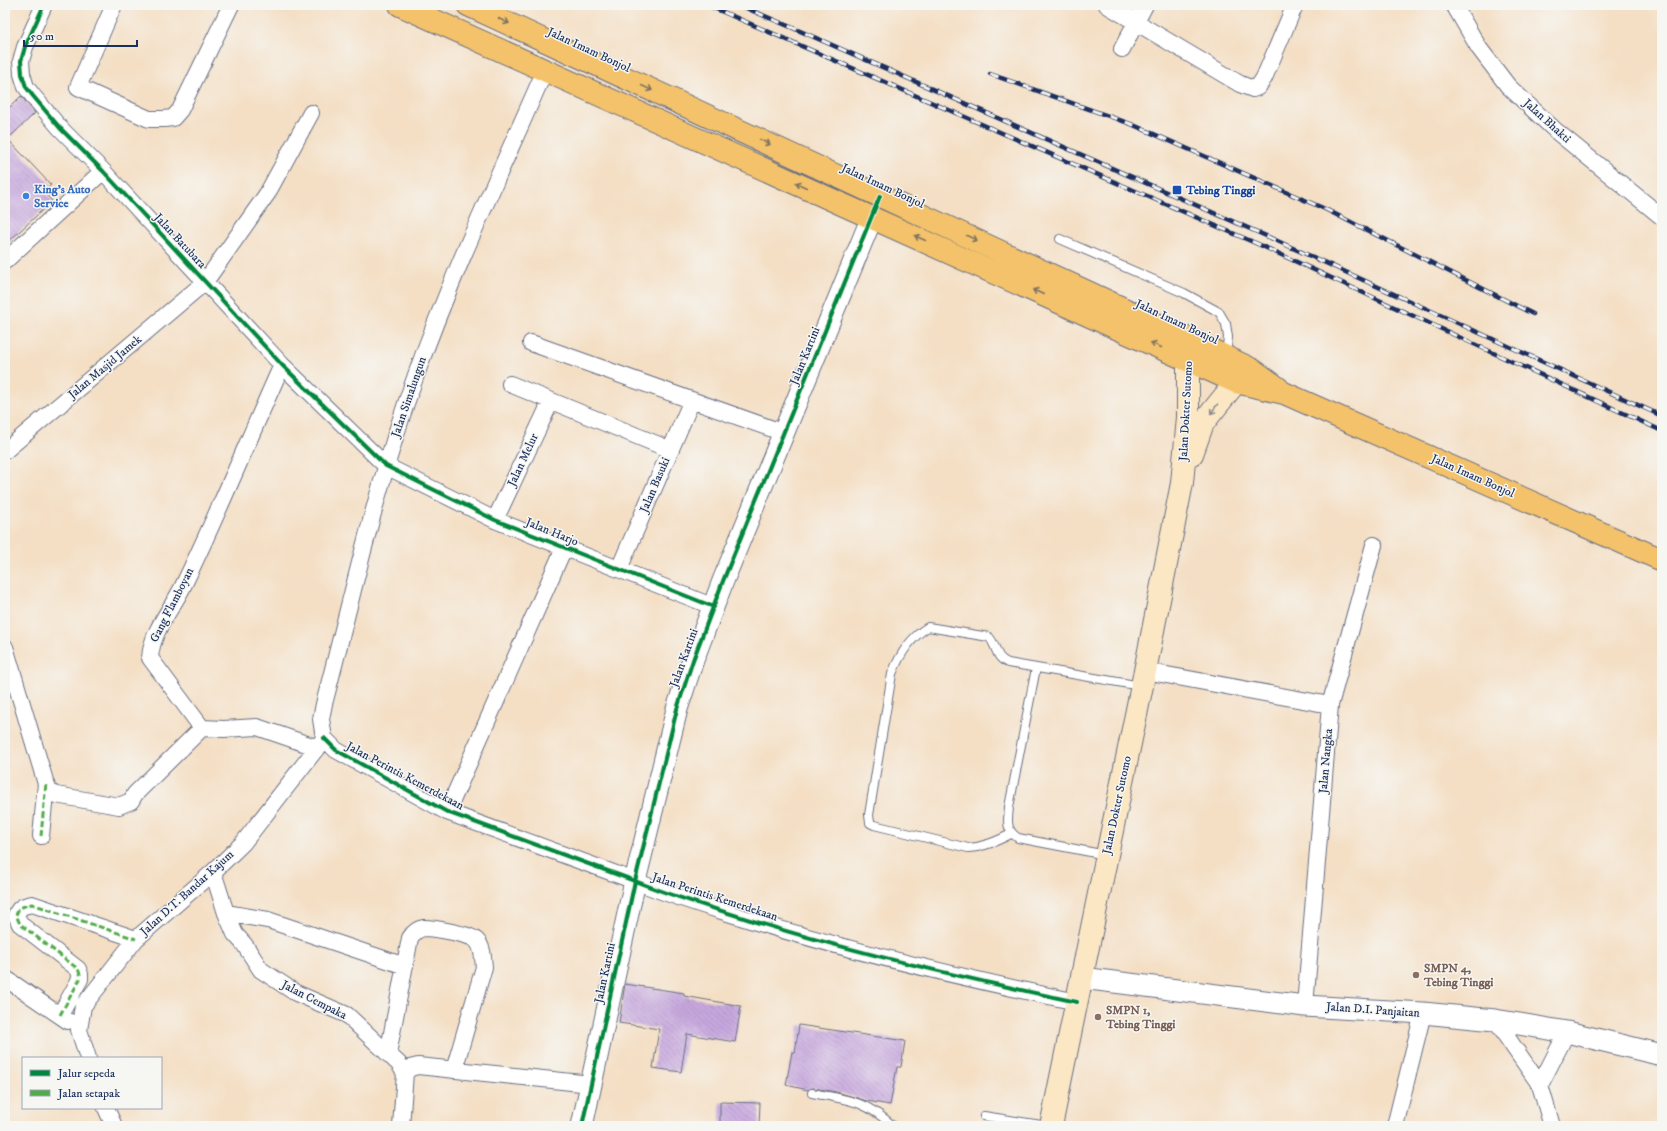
<svg xmlns="http://www.w3.org/2000/svg" width="1667" height="1131" font-family="'IM FELL DW Pica',serif">
  <style>
    .building { fill: url(#building-back-hatch) }
    .lines { fill: none; stroke-linecap: round; stroke-linejoin: round }
    .service-casing { stroke: #676d82; stroke-width: 10 }
    .minor-casing { stroke: #676d82; stroke-width: 18 }
    .tertiary-casing { stroke: #676d82; stroke-width: 23 }
    .secondary-casing { stroke: #676d82; stroke-width: 24 }
    .trunk-casing { stroke: #676d82; stroke-width: 24 }
    .service { stroke: #fff; stroke-width: 8 }
    .minor { stroke: #fff; stroke-width: 16 }
    .tertiary { stroke: #fff; stroke-width: 21 }
    .secondary { stroke: #fbe7c3; stroke-width: 22 }
    .trunk { stroke: #f4c26a; stroke-width: 22 }
    .rail-casing { stroke: #1b2f5e; stroke-width: 4.5 }
    .rail { stroke: #f6f6f2; stroke-width: 3; stroke-dasharray: 9; stroke-linecap: butt }
    .quiet { stroke: #52ab49; stroke-width: 3; stroke-dasharray: 6 3; stroke-linecap: butt }
    .cycleway-casing { stroke: #f6f6f2; stroke-width: 6 }
    .cycleway { stroke: #00873e; stroke-width: 4 }
    .oneway { stroke: #7d7163 }
    .oneway2 { stroke: #8b8b90 }
    .transit-dot { fill: #1a4fb4; stroke: #f6f6f2; stroke-width: 1.5 }
    .shop-dot { fill: #3f7fe0; stroke: #f6f6f2; stroke-width: 1.5 }
    .education-dot { fill: #8d6e63; stroke: #f6f6f2; stroke-width: 1.5 }
    .labels { text-anchor: middle; dominant-baseline: central; stroke-width: 3; stroke-linejoin: round; paint-order: stroke }
    .street-label { font-size: 12px; fill: #1b2f5e; stroke: #f6f6f2 }
    .shop-label { font-size: 12px; font-weight: bold; fill: #366cbe; stroke: #f6f6f2; text-anchor: start }
    .transit-label { font-size: 12px; font-weight: bold; fill: #164399; stroke: #f6f6f2; text-anchor: start }
    .education-label { font-size: 12px; font-weight: bold; fill: #785e54; stroke: #f6f6f2; text-anchor: start }
  </style>
  <defs>
    <pattern id="building-back-hatch" width="6" height="6" patternUnits="userSpaceOnUse"><rect width="6" height="6" fill="#c8a8df"/><path d="M-1 5l2 2M0 0l6 6M5-1l2 2" fill="none" stroke="#a289b8"/></pattern>
  </defs>
  <rect width="100%" height="100%" fill="#f6f6f2"/>
  <filter id="ink" filterUnits="userSpaceOnUse"><feTurbulence type="fractalNoise" baseFrequency=".025" numOctaves="2"/><feDisplacementMap in="SourceGraphic" scale="8" xChannelSelector="R" yChannelSelector="G"/><feConvolveMatrix kernelMatrix="1 2 1 2 8 2 1 2 1" color-interpolation-filters="sRGB"/></filter>
  <filter id="wash" filterUnits="userSpaceOnUse"><feTurbulence type="fractalNoise" baseFrequency=".012" numOctaves="4" result="noise"/><feDisplacementMap in="SourceGraphic" scale="16" xChannelSelector="R" yChannelSelector="G"/><feGaussianBlur stdDeviation="0.9" result="paint"/><feColorMatrix in="noise" values="0 0 0 0 0 0 0 0 0 0 0 0 0 0 0 0 0 1.4 0 .05"/><feComposite in="paint" operator="in"/></filter>
  <g filter="url(#wash)">
    <rect width="100%" height="100%" fill="#f4dfc5"/>
    <g id="blocks">
      <path class="building" d="M21,96L35,113L11,136L5,130V112Z
        M5,136L51,185L44,192L52,201L5,245Z
        M625,984L684,993V996L741,1006L735,1042L687,1034L681,1072L653,1068L659,1029L619,1023Z
        M799,1025L905,1041L901,1067H897L890,1105L867,1101L837,1092L813,1088L808,1090L786,1085L792,1052L795,1053Z
        M720,1102L760,1103L759,1126H720Z"/>
    </g>
  </g>
  <g filter="url(#ink)">
    <use href="#blocks" fill-opacity="0" stroke="#676d82" stroke-width="1"/>
    <g class="lines">
      <g class="service-casing">
        <path id="service" d="M1060,239L1184,293L1219,312L1226,324L1228,337L1226,356
          M1036,668L1009,807C1008,820 1005,830 1018,838L1106,855
          M1011,834C997,841 984,847 968,848L874,825L870,823L869,815L892,674C899,656 911,637 928,627L989,637C998,647 994,657 1008,663L1141,686
          M812,1093C848,1100 865,1100 893,1126
          M984,1116L1048,1126"/>
      </g>
      <g class="minor-casing">
        <path id="minor" d="M44,5L25,47L21,61L22,74L26,87L33,96L60,128L103,171L282,365L386,466L495,520L714,607
          M114,5L78,87L149,119H164L173,118L180,110L231,5
          M1107,5L1240,84L1253,89L1258,87L1264,78L1295,5
          M1454,5L1479,48L1508,86L1556,131L1662,217
          M1122,49L1145,5
          M5,261L103,171
          M531,343L784,433
          M282,365C249,438 219,512 184,584C172,610 152,629 150,658L202,728L224,729L257,727L318,748
          M510,384L671,450
          M5,451L205,282L267,194L311,113
          M495,520L551,401
          M619,569L692,400
          M5,647L46,784L49,791L56,795L119,806L131,801L135,794L202,728
          M1145,671L1330,705
          M324,738L336,750L447,812L635,881C674,897 713,908 753,921C859,954 968,979 1077,1002
          M324,738L321,719L324,704C353,594 377,482 416,375C453,271 501,171 545,70
          M447,812L564,548
          M41,836L46,783
          M213,872L226,913L235,934L244,944L261,970L296,993L347,1015L399,1064L405,1073L401,1126
          M226,913L268,920L405,966
          M5,978L68,1021
          M1305,1006L1330,705L1374,545
          M60,1015L80,979V974L78,969L20,924L16,915C19,907 23,906 32,904L136,939
          M1495,1020L1540,1085L1552,1126
          M388,1054L410,938C413,933 417,929 424,928C434,928 469,934 476,940C483,946 483,958 484,967L454,1070
          M88,1058L79,1030L83,1006L136,939L213,872L243,843L323,740
          M405,1073L410,1068L418,1066L591,1084
          M1540,1085L1567,1032
          M106,1108L114,1126
          M1395,1126L1423,1013"/>
      </g>
      <g class="tertiary-casing">
        <path id="tertiary" d="M1082,978L1305,1006L1423,1013L1495,1020L1567,1032L1662,1055
          M582,1126L635,881L677,709L693,660L723,581L872,217"/>
      </g>
      <g class="secondary-casing">
        <path id="secondary" d="M1192,454L1203,423L1236,382L1245,366
          M1051,1126L1145,671L1182,483L1188,417V359L1191,343"/>
      </g>
      <g class="trunk-casing">
        <path id="trunk" d="M400,5L1236,382L1284,393L1662,560
          M468,5L1191,340L1253,370L1278,388"/>
      </g>
      <use href="#service" class="service"/>
      <use href="#minor" class="minor"/>
      <use href="#tertiary" class="tertiary"/>
      <use href="#secondary" class="secondary"/>
      <use href="#trunk" class="trunk"/>
      <g class="rail-casing">
        <path id="rail" d="M707,5L1260,245L1662,431
          M739,5L807,34L1273,239L1662,416
          M990,74L1131,124L1325,209L1533,314"/>
      </g>
      <use href="#rail" class="rail"/>
      <path class="quiet" d="M41,836L46,783
        M60,1015L80,979V974L78,969L20,924L16,915C19,907 23,906 32,904L136,939"/>
      <g class="cycleway-casing">
        <path id="cycleway" d="M44,5L25,47L21,61L22,74L26,87L33,96L60,128L103,171L282,365L386,466L495,520L714,607
          M324,738L336,750L447,812L635,881C674,897 713,908 753,921C859,954 968,979 1077,1002
          M582,1126L635,881L677,709L693,660L723,581L880,196"/>
      </g>
      <use href="#cycleway" class="cycleway"/>
    </g>
    <defs><path id="oneway-shaft" d="M-6 0H5M1.5-3L5.5 0L1.5 3" fill="none" stroke-width="1.6" stroke-linecap="round" stroke-linejoin="round"/></defs>
    <g class="oneway">
      <use href="#oneway-shaft" transform="translate(504 21) rotate(25)"/>
      <use href="#oneway-shaft" transform="translate(647 88) rotate(25)"/>
      <use href="#oneway-shaft" transform="translate(765 142) rotate(25)"/>
      <use href="#oneway-shaft" transform="translate(801 185) rotate(-156)"/>
      <use href="#oneway-shaft" transform="translate(920 238) rotate(-156)"/>
      <use href="#oneway-shaft" transform="translate(972 238) rotate(25)"/>
      <use href="#oneway-shaft" transform="translate(1038 292) rotate(-156)"/>
      <use href="#oneway-shaft" transform="translate(1156 345) rotate(-156)"/>
    </g>
    <use class="oneway2" href="#oneway-shaft" transform="translate(1214 409) rotate(126)"/>
  </g>
  <rect class="transit-dot" x="1172" y="185" width="10" height="10" rx="2"/>
  <circle class="shop-dot" cx="26" cy="196" r="4"/>
  <g class="education-dot">
    <circle cx="1416" cy="975" r="4"/>
    <circle cx="1098" cy="1017" r="4"/>
  </g>
  <g class="labels">
    <g class="street-label">
      <text transform="translate(589 50) rotate(25)">Jalan Imam Bonjol</text>
      <text transform="translate(1547 121) rotate(42)">Jalan Bhakti</text>
      <text transform="translate(883 186) rotate(25)">Jalan Imam Bonjol</text>
      <text transform="translate(180 241) rotate(47)">Jalan Batubara</text>
      <text transform="translate(1177 322) rotate(25)">Jalan Imam Bonjol</text>
      <text transform="translate(805 356) rotate(-68)">Jalan Kartini</text>
      <text transform="translate(105 367) rotate(-40)">Jalan Masjid Jamek</text>
      <text transform="translate(409 397) rotate(-71)">Jalan Simalungun</text>
      <text transform="translate(1186 411) rotate(-87)">Jalan Dokter Sutomo</text>
      <text transform="translate(523 460) rotate(-65)">Jalan Melur</text>
      <text transform="translate(1473 476) rotate(24)">Jalan Imam Bonjol</text>
      <text transform="translate(655 485) rotate(-67)">Jalan Basuki</text>
      <text transform="translate(552 532) rotate(22)">Jalan Harjo</text>
      <text transform="translate(172 605) rotate(-63)">Gang Flamboyan</text>
      <text transform="translate(684 658) rotate(-70)">Jalan Kartini</text>
      <text transform="translate(1326 761) rotate(-85)">Jalan Nangka</text>
      <text transform="translate(405 776) rotate(28)">Jalan Perintis Kemerdekaan</text>
      <text transform="translate(1117 805) rotate(-78)">Jalan Dokter Sutomo</text>
      <text transform="translate(187 893) rotate(-42)">Jalan D.T. Bandar Kajum</text>
      <text transform="translate(715 897) rotate(18)">Jalan Perintis Kemerdekaan</text>
      <text transform="translate(605 973) rotate(-78)">Jalan Kartini</text>
      <text transform="translate(314 1000) rotate(27)">Jalan Cempaka</text>
      <text transform="translate(1373 1010) rotate(4)">Jalan D.I. Panjaitan</text>
    </g>
    <g class="shop-label">
      <text x="34" y="189">King's Auto<tspan x="34" dy="14">Service</tspan></text>
    </g>
    <g class="transit-label">
      <text x="1186" y="190">Tebing Tinggi</text>
    </g>
    <g class="education-label">
      <text x="1424" y="968">SMPN 4,<tspan x="1424" dy="14">Tebing Tinggi</tspan></text>
      <text x="1106" y="1010">SMPN 1,<tspan x="1106" dy="14">Tebing Tinggi</tspan></text>
    </g>
  </g>
  <rect width="1667" height="1131" fill="none" stroke="#f6f6f2" stroke-width="20"/>
  <rect x="22" y="1057" width="140" height="52" fill="#f6f6f2" stroke="#9ea6b7"/>
  <rect x="30" y="1070" width="20" height="6" fill="#00873e" stroke="#9ea6b7"/>
  <text x="58" y="1077" font-size="12" fill="#1b2f5e">Jalur sepeda</text>
  <rect x="30" y="1090" width="20" height="6" fill="#52ab49" stroke="#9ea6b7"/>
  <text x="58" y="1097" font-size="12" fill="#1b2f5e">Jalan setapak</text>
  <path d="M24 40v6h113v-6" fill="none" stroke="#1b2f5e" stroke-width="2"/>
  <text x="30" y="40" font-size="12" fill="#1b2f5e" stroke="#f6f6f2" stroke-width="3" paint-order="stroke">50 m</text>
</svg>
